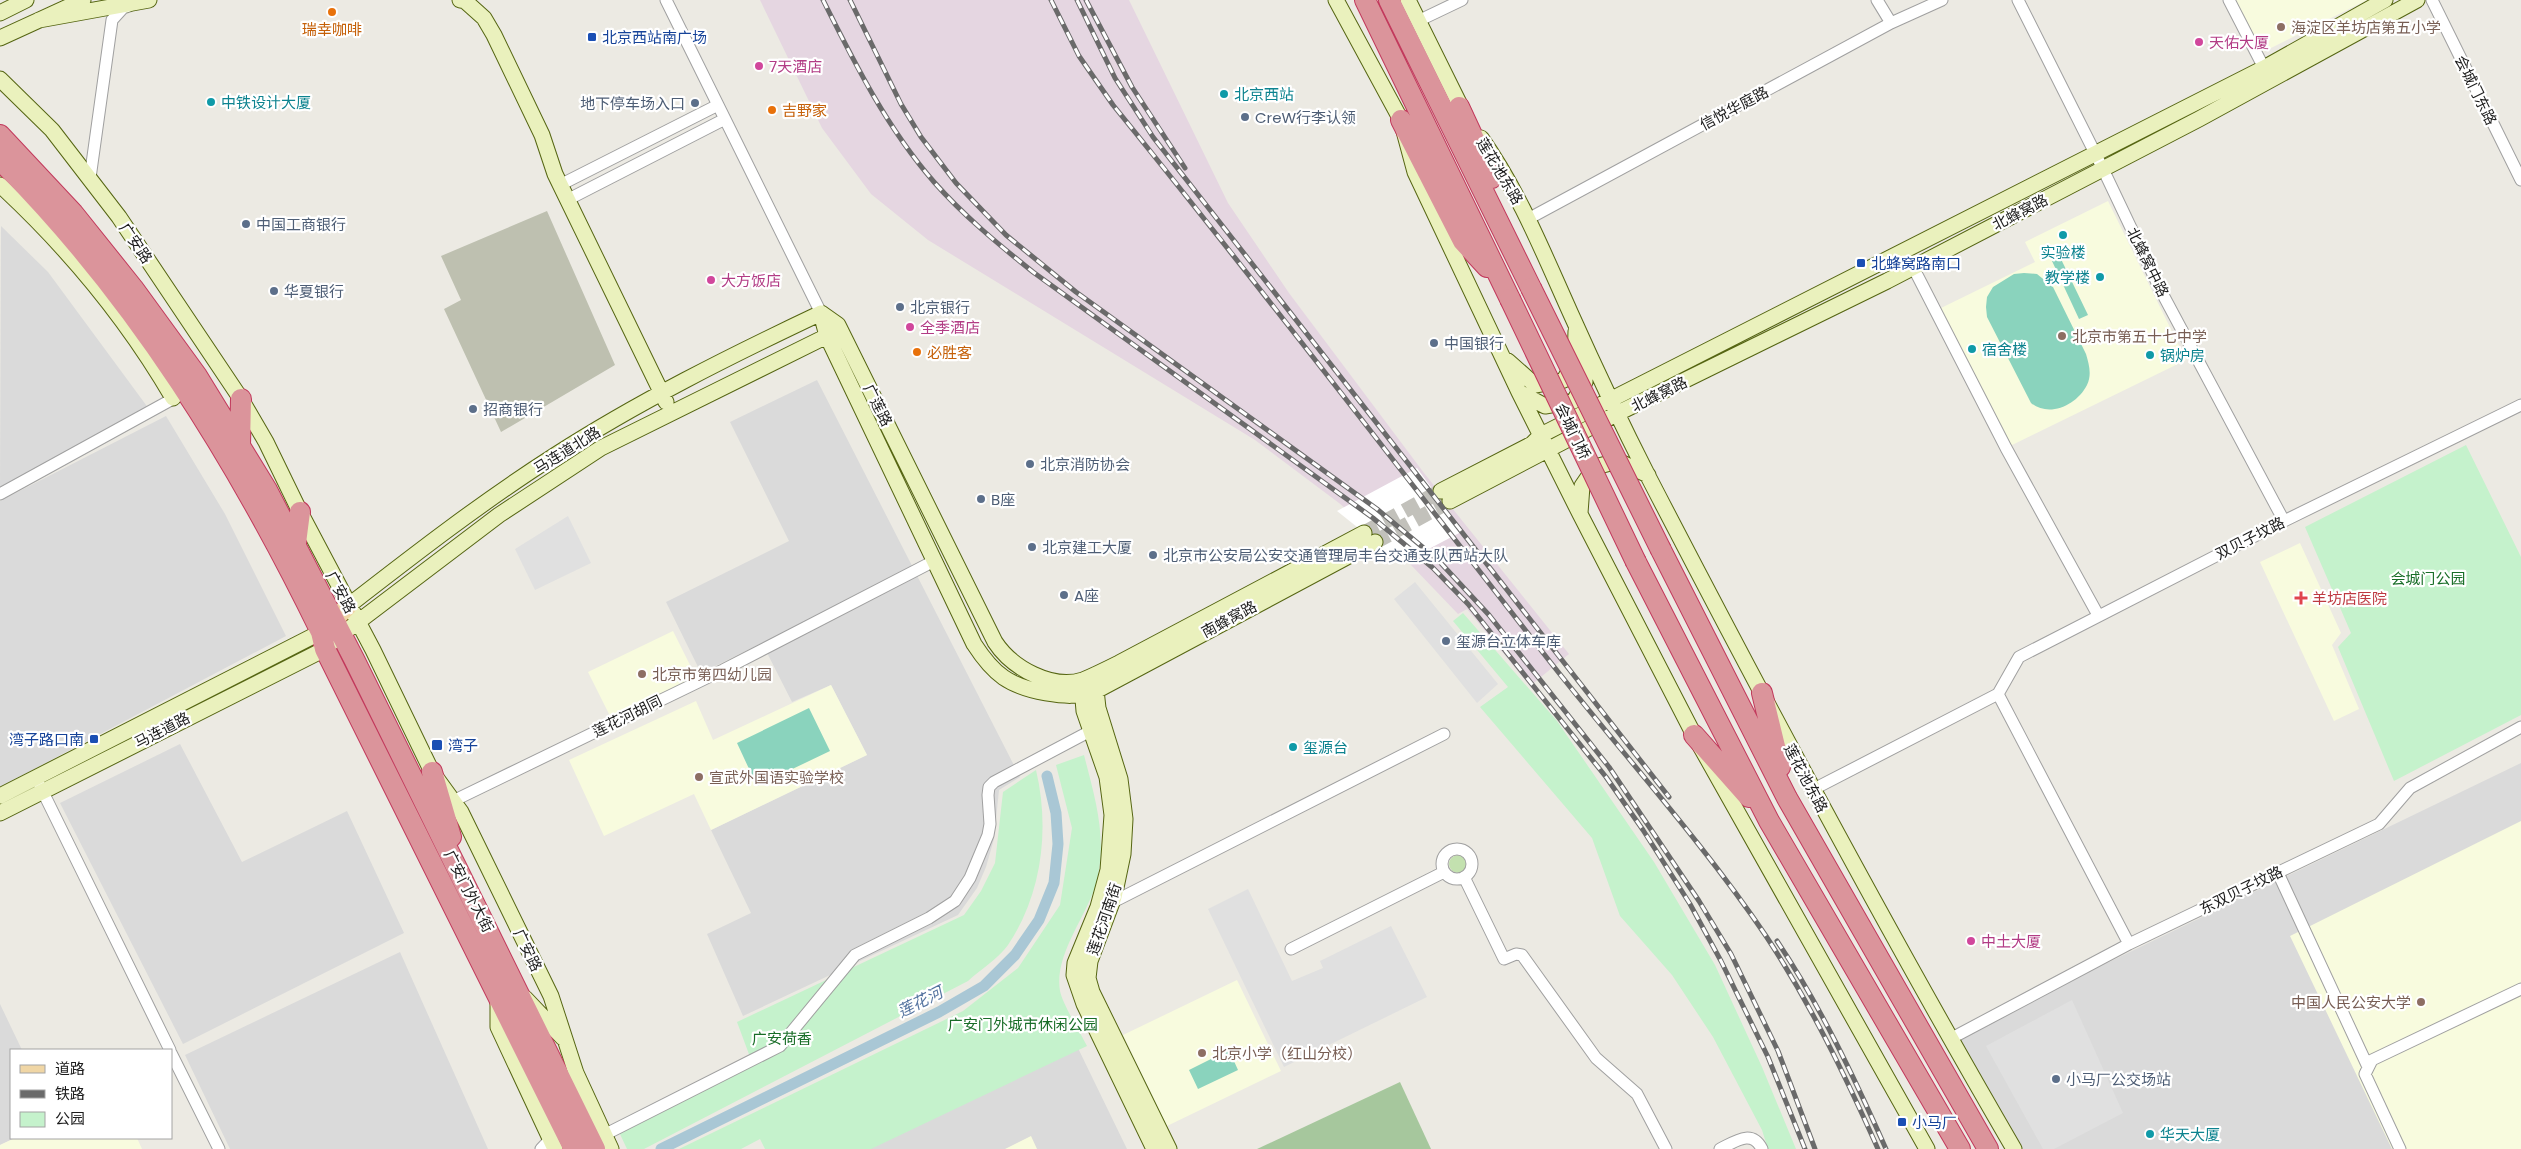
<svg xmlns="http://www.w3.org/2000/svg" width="2521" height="1149" font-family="Poppins,'Noto Sans SC',sans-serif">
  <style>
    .residential { fill: #dadada }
    .industrial { fill: #e5d6e1 }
    .education { fill: #f8fbde }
    .construction { fill: #bec0b0 }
    .grass { fill: #c3e1af }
    .forest { fill: #a6c79d }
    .park { fill: #c5f2cc }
    .pitch { fill: #8ad3bd }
    .parking { fill: #e0e0e0 }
    .pier { fill: #fff }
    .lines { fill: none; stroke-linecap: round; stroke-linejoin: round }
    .canal { stroke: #a9c7d5; stroke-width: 11 }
    .secondary-tunnel { stroke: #c2c1bb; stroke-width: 15; stroke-dasharray: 15 8; stroke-linecap: butt }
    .street-casing { stroke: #a0a0a0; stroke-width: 13 }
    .secondary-casing { stroke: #556512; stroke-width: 17 }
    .primary-casing { stroke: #836812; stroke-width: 19 }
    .highway-casing { stroke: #c2395c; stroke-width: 22 }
    .street { stroke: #fff; stroke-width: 11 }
    .secondary { stroke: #eaf1bd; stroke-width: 15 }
    .primary { stroke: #f0d6a5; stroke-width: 18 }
    .highway { stroke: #db949b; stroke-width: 20 }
    .rail-casing { stroke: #6a6a6a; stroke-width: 5 }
    .rail { stroke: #fff; stroke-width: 3; stroke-dasharray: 9; stroke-linecap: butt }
    .highway-bridge-casing { stroke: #c2395c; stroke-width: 22; stroke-linecap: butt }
    .highway-bridge { stroke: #db949b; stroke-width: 20 }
    .food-dot { fill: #e8710a; stroke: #fff; stroke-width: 2 }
    .education-dot { fill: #8d6e63; stroke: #fff; stroke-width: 2 }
    .transit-dot { fill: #1a4fb4; stroke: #fff; stroke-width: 2 }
    .hotel-dot { fill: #d1479c; stroke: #fff; stroke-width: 2 }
    .culture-dot { fill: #0f9aa8; stroke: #fff; stroke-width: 2 }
    .service-dot { fill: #5c6f8a; stroke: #fff; stroke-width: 2 }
    .health-dot { fill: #e0444e; stroke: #fff; stroke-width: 2 }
    .labels { text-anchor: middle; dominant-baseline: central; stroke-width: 4.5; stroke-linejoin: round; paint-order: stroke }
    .education-label { font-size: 15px; fill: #785e54; stroke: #fff; text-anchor: start }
    .food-label { font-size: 15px; fill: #c56008; stroke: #fff; text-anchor: start }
    .transit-label { font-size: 15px; fill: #164399; stroke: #fff; text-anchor: start }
    .hotel-label { font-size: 15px; fill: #b23c85; stroke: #fff; text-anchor: start }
    .street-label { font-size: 15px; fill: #1c1c1c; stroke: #fff }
    .culture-label { font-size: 15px; fill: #0d838f; stroke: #fff; text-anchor: start }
    .service-label { font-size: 15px; fill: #4e5e75; stroke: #fff; text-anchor: start }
    .park-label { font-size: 15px; fill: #186d27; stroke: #fff }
    .health-label { font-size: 15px; fill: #be3a42; stroke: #fff; text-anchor: start }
    .water-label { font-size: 16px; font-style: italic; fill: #5574a0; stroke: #fff }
  </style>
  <rect width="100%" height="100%" fill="#eceae3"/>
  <path class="residential" d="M1,226L48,272L149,409L0,487Z
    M817,380L1020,777L999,790L994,839L986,867L977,888L958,915L743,1016L707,934L751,913L711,830L867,755L831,685L792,702L762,643L701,673L666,602L789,541L730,422Z
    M166,416L225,514L286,636L0,787V501Z
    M180,744L242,862L347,811L404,933L183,1044L60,803Z
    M2521,763V1149H2013L1950,1039Z
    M400,952L488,1149H230L185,1055Z
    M0,1004L22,1050H11V1138H15L0,1145Z
    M1076,1044L1127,1149H864Z"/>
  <path class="industrial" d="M760,0H1129L1228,203L1289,293L1424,473L1569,654L1530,686L1467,609L1458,614L1411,565L1339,503L1255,440L928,240L871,194L822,128Z"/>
  <path class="education" d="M2234,0H2367L2261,53Z
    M2108,201L2186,360L2006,448L1941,308L2035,262L2025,242Z
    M2300,543L2341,633L2332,645L2359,709L2334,721L2260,562Z
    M673,631L696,677L612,720L588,672Z
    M831,685L867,755L711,830L694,794L604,836L569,760L696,701L713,740Z
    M2521,821V1149H2392L2290,936Z
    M1237,980L1281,1071L1167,1126L1123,1035Z
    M1031,1136L1037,1149H1005Z
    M15,1138H137L142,1149H0V1145Z"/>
  <path class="construction" d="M547,211L615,365L501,432L444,309L461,300L441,256Z"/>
  <path class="grass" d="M1449 864a9 9 0 1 1 18 0a9 9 0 1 1-18 0Z"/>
  <path class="forest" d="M1400,1082L1431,1149H1257Z"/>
  <path class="park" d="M2466,445L2521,557V715L2394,781L2338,647L2351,633L2305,527Z
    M1463,613L1557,721L1654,862L1715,965L1762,1067L1796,1149H1768L1762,1130L1713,1037L1672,975L1620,916L1592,838L1480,707L1508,687L1453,621Z
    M1084,755C1095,798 1109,842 1095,887C1085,918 1054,956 1060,991C1063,1005 1080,1032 1087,1046L871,1149H765L760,1139L741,1149H679L963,1011L1018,968L1060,905L1072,828L1056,765Z
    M1036,770C1050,829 1042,894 1008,945C999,958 980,970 968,981L644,1149H627L619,1132L753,1065L737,1022L964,915L981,891L995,863L1003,792Z"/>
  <path class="pitch" d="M2060,257L2088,315L2079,319L2052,261Z
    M2024,273L2037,274L2053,287L2086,354C2089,364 2092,375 2087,385C2077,405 2049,418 2031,403L1987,317L1986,307L1987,297L1993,287L2014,274Z
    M809,708L830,751L757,786L737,743Z
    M1229,1050L1238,1070L1198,1089L1189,1070Z"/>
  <path class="parking" d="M568,516L591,563L535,590L515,549Z
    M1415,582L1498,684L1477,703L1394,599Z
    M1248,889L1292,981L1323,968L1320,961L1391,926L1427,997L1284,1067L1208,909Z
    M2072,1000L2123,1113L2054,1149H2043L1986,1046Z"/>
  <path class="pier" d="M1417,468L1463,531L1402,563L1337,511Z"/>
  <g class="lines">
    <path class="canal" d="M661,1149L939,1012L984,986L1015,955L1039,920L1054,883L1058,844L1056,813L1047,776"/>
    <path class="secondary-tunnel" d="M1364,533L1441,491
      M1375,542L1450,501"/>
    <g class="street-casing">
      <path id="street" d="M666,0L821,313
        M1877,0L1891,23
        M2018,0L2103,169L2161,291L2284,521
        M2229,0L2264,68
        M2432,0L2521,180
        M1418,21L1462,0
        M90,178L112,20L123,8L129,6
        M560,185L718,105
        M567,200L725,119
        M1528,219L1891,23L1942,0
        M1913,267L2006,448L2098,615
        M0,494L180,395
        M1998,694L2019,657L2284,521L2521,405
        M40,786L170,1050
        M1812,790L1998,694L2129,944
        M453,801L723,670L934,561
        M1442 864a15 15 0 1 1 30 0a15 15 0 1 1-30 0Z
        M2278,873L2368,1067
        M1464,877L1504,959L1516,954L1522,955L1596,1058L1637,1094L1666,1149
        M1111,903L1444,734
        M1291,949L1444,872
        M1950,1039L2129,944L2379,824L2410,788L2521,727
        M171,1053L219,1149
        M604,1135L780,1046L855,955L929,918L955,901L970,878L988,835L990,824L988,795L989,787L994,782L1096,728
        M541,1149L555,1134
        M1720,1149C1736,1141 1752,1129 1762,1149
        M2400,1149L2365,1074L2372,1060L2521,989"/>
    </g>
    <g class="secondary-casing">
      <path id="secondary" d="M460,0L465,1L484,18L494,35L542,135L555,174L666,402
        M1336,0L1401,120L1415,172L1519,392L1580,514L1694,735L1927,1149
        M1408,0L1465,115
        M0,13L26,0
        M39,20L149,0
        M0,38L83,0
        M0,79L52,130L119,217L241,399L266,442L300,512L373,650L432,772L461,812L551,996L576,1073L611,1149
        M1481,138C1519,192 1543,252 1570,312C1595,368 1621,423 1649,478C1766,704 1886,929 2014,1149
        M0,185C67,247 127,319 173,398
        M821,313L827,336L974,644C994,675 1009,686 1046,693C1064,696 1078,697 1096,691L1375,542
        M821,313L838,325L995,642C1012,668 1052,690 1083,680C1095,675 1107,669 1119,663L1364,533
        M1508,361L1535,385L1564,380L1575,361L1576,331
        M1519,392L1545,406L1574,401L1585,382V349
        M1441,491L1532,444L1541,435L2264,68L2385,0
        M1450,501L1618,413L1887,281L2199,119L2417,0
        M1580,513L1582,486L1595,467L1618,461L1648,475
        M348,606C415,554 482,502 554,456C638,402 730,356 821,313
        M350,628L499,515L601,448L827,336
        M1095,681L1098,708L1120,779L1125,819L1123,854L1114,897L1090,961L1088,978L1092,992L1169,1149
        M1082,687L1084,711L1107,777L1112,815L1108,870L1098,907L1075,963L1074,975L1084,1004L1154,1149
        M0,796L321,632L329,625
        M0,813L325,649L332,642
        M525,998L563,1038
        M498,999V1027L555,1149"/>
    </g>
    <g class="primary-casing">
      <path id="primary" d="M334,620L348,606"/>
    </g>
    <g class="highway-casing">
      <path id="highway" d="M1365,0L1510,299
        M1389,0L1531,288
        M1459,107L1492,178
        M1401,120L1463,241L1487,267
        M0,135L73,213L133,288L197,376L267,490L354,659L595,1149
        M0,160C136,296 237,460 321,632L325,649L574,1149
        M240,445L241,399
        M296,543L300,512
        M1661,550L1787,798L1988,1149
        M1636,562L1769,821L1960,1149
        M1762,693L1780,767
        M1694,735L1749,797
        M432,772L451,837"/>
    </g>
    <use href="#street" class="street"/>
    <use href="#secondary" class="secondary"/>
    <use href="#primary" class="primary"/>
    <use href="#highway" class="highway"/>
    <g class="rail-casing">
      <path id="rail" d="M823,0C855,64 887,128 934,182C964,216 998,244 1033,272L1373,518L1433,568L1468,604L1606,777L1643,830L1690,904L1721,961L1768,1057L1805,1149
        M850,0L901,104L921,137L956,183L1006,235L1076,292L1377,509L1438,560L1489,615L1609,767L1699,901L1731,954L1778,1051L1815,1149
        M1051,0L1079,56L1113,105C1260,286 1401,471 1544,654C1617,748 1699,837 1766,936C1810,1003 1845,1075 1878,1149
        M1077,0L1115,78L1153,137L1669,797
        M1086,0L1132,87L1185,168
        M1777,941C1821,1007 1854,1077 1886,1149"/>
    </g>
    <use href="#rail" class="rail"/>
    <g class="highway-bridge-casing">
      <path id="highway-bridge" d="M1531,288L1661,550
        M1510,299L1636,562"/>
    </g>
    <use href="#highway-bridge" class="highway-bridge"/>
  </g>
  <g class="food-dot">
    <circle cx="332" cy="12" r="5"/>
    <circle cx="772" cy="110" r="5"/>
    <circle cx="917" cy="352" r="5"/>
  </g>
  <g class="education-dot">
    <circle cx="2281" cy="27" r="5"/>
    <circle cx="2062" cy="336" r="5"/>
    <circle cx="642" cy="674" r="5"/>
    <circle cx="699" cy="777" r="5"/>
    <circle cx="2421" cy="1002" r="5"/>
    <circle cx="1202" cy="1053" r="5"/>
  </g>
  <g class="transit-dot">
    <rect x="587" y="32" width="10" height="10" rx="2.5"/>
    <rect x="1856" y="258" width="10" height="10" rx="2.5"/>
    <rect x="89" y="734" width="10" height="10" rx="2.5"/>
    <rect x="431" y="739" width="12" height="12" rx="2.5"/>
    <rect x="1897" y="1117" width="10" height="10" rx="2.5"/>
  </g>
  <g class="hotel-dot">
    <circle cx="2199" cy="42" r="5"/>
    <circle cx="759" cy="66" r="5"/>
    <circle cx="711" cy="280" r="5"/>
    <circle cx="910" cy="327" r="5"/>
    <circle cx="1971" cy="941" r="5"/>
  </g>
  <g class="culture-dot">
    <circle cx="1224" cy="94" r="5"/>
    <circle cx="211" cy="102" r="5"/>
    <circle cx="2063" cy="235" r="5"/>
    <circle cx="2100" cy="277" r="5"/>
    <circle cx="1972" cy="349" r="5"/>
    <circle cx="2150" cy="355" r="5"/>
    <circle cx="1293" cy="747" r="5"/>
    <circle cx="2150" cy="1134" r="5"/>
  </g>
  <g class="service-dot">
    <circle cx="695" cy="103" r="5"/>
    <circle cx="1245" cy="117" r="5"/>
    <circle cx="246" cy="224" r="5"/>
    <circle cx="274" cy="291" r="5"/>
    <circle cx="900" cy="307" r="5"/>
    <circle cx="1434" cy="343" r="5"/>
    <circle cx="473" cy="409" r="5"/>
    <circle cx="1030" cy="464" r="5"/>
    <circle cx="981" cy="499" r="5"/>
    <circle cx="1032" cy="547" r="5"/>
    <circle cx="1153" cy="555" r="5"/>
    <circle cx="1064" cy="595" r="5"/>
    <circle cx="1446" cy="641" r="5"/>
    <circle cx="2056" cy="1079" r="5"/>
  </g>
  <path class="health-dot" d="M2298.5 590.5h5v5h5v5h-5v5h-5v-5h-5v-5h5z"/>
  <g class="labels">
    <g class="education-label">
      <text x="2291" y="27">海淀区羊坊店第五小学</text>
      <text x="2072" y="336">北京市第五十七中学</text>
      <text x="652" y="674">北京市第四幼儿园</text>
      <text x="709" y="777">宣武外国语实验学校</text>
      <text x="2411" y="1002" text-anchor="end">中国人民公安大学</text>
      <text x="1212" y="1053">北京小学（红山分校）</text>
    </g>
    <g class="food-label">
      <text x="332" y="29" text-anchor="middle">瑞幸咖啡</text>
      <text x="782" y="110">吉野家</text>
      <text x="927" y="352">必胜客</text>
    </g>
    <g class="transit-label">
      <text x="602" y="37">北京西站南广场</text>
      <text x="1871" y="263">北蜂窝路南口</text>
      <text x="84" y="739" text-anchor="end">湾子路口南</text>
      <text x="448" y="745">湾子</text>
      <text x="1912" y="1122">小马厂</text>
    </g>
    <g class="hotel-label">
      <text x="2209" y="42">天佑大厦</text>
      <text x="769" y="66">7天酒店</text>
      <text x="721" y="280">大方饭店</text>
      <text x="920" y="327">全季酒店</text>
      <text x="1981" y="941">中土大厦</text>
    </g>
    <g class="street-label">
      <text transform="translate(2476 90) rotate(64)">会城门东路</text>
      <text transform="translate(1734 108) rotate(-28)">信悦华庭路</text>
      <text transform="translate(1500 171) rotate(59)">莲花池东路</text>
      <text transform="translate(2020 212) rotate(-27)">北蜂窝路</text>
      <text transform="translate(136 243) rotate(56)">广安路</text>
      <text transform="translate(2148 262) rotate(64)">北蜂窝中路</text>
      <text transform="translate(1659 394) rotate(-26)">北蜂窝路</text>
      <text transform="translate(878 405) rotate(63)">广莲路</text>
      <text transform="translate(1573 431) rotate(64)">会城门桥</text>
      <text transform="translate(567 450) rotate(-32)">马连道北路</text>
      <text transform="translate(2250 538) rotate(-27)">双贝子坟路</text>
      <text transform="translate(341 592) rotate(62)">广安路</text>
      <text transform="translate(1229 619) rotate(-28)">南蜂窝路</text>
      <text transform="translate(627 716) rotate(-26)">莲花河胡同</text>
      <text transform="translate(162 730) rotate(-27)">马连道路</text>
      <text transform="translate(1806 778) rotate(62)">莲花池东路</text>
      <text transform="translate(2241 890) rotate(-26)">东双贝子坟路</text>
      <text transform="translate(469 891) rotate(63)">广安门外大街</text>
      <text transform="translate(1104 919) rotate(-71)">莲花河南街</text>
      <text transform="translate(528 950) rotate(64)">广安路</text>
    </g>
    <g class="culture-label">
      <text x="1234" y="94">北京西站</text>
      <text x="221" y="102">中铁设计大厦</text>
      <text x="2063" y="252" text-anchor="middle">实验楼</text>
      <text x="2090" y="277" text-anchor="end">教学楼</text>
      <text x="1982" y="349">宿舍楼</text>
      <text x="2160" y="355">锅炉房</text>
      <text x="1303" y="747">玺源台</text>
      <text x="2160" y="1134">华天大厦</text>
    </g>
    <g class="service-label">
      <text x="685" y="103" text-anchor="end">地下停车场入口</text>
      <text x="1255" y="117">CreW行李认领</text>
      <text x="256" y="224">中国工商银行</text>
      <text x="284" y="291">华夏银行</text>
      <text x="910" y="307">北京银行</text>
      <text x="1444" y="343">中国银行</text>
      <text x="483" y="409">招商银行</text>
      <text x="1040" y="464">北京消防协会</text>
      <text x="991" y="499">B座</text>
      <text x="1042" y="547">北京建工大厦</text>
      <text x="1163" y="555">北京市公安局公安交通管理局丰台交通支队西站大队</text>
      <text x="1074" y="595">A座</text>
      <text x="1456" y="641">玺源台立体车库</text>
      <text x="2066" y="1079">小马厂公交场站</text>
    </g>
    <g class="park-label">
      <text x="2428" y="578">会城门公园</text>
      <text x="1023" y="1024">广安门外城市休闲公园</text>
      <text x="782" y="1038">广安荷香</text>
    </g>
    <g class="health-label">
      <text x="2312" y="598">羊坊店医院</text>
    </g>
    <g class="water-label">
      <text transform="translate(920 1002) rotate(-27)">莲花河</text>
    </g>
  </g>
  <rect x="10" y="1049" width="162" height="90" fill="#ffffff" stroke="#a4a4a4"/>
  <rect x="20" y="1065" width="25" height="8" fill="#f0d6a5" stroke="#a4a4a4"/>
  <text x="55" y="1074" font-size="15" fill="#1c1c1c">道路</text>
  <rect x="20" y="1090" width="25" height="8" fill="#6a6a6a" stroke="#a4a4a4"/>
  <text x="55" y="1099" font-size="15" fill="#1c1c1c">铁路</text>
  <rect x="20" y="1112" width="25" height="15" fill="#c5f2cc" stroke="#a4a4a4"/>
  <text x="55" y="1124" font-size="15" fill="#1c1c1c">公园</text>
</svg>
